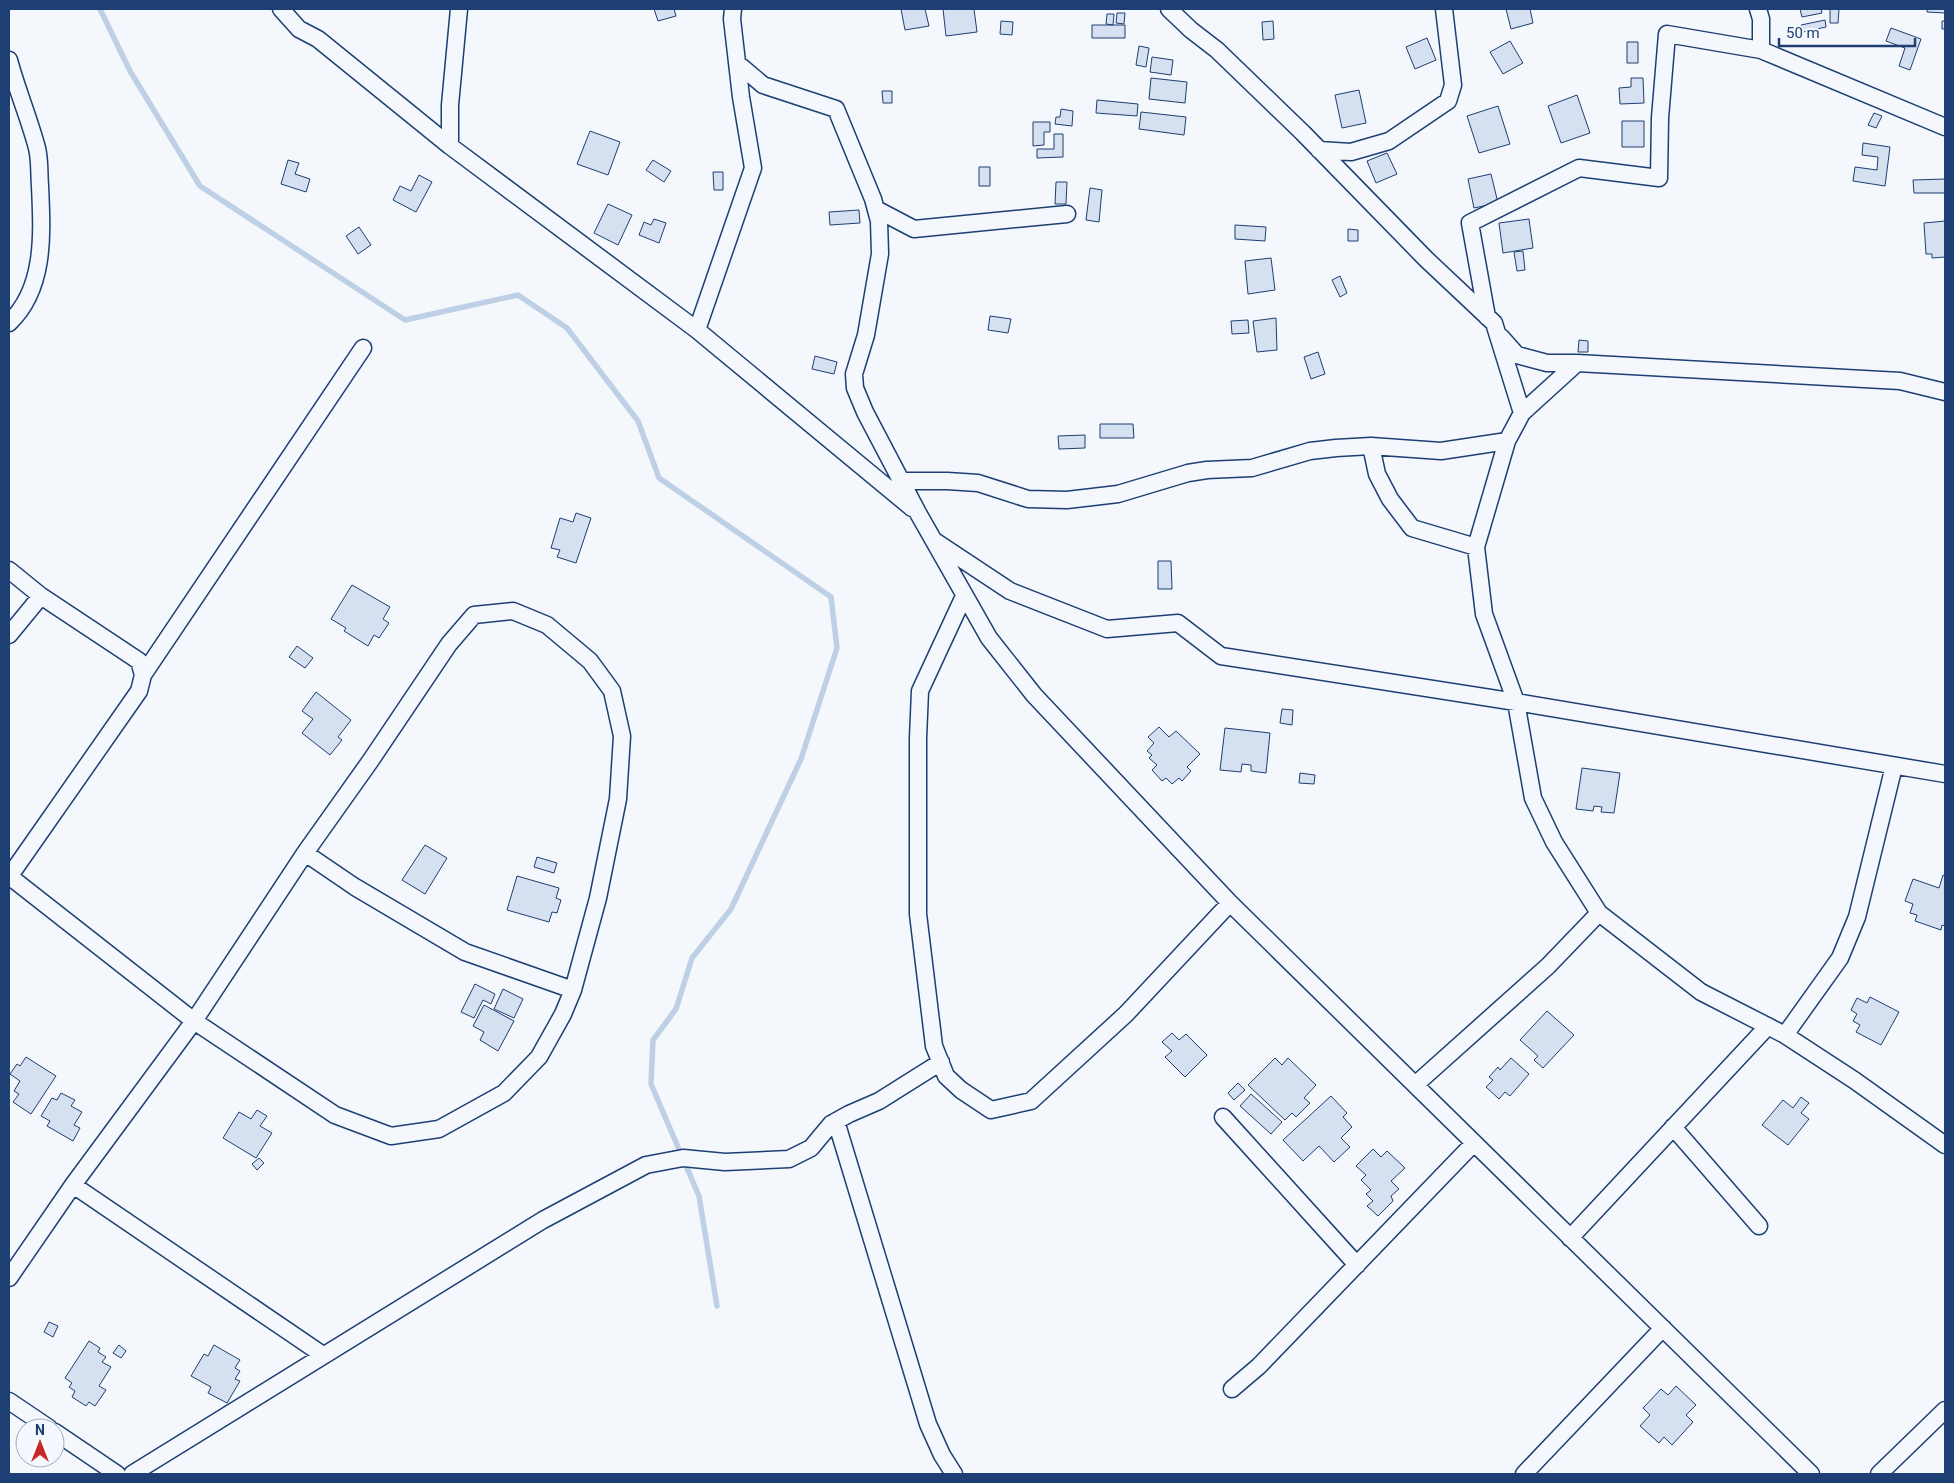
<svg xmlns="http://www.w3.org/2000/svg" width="1954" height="1483" font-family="Roboto,sans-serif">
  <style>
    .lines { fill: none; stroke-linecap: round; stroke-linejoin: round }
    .stream { stroke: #bed0e5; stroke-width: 5.5 }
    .building { fill: #d5e0f0; stroke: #1d3f73 }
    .minor-casing { stroke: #1d3f73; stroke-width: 19 }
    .minor { stroke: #f4f7fb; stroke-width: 16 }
  </style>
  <rect width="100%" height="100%" fill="#f4f7fb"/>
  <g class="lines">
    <path class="stream" d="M100,9L130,71L200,186L405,320L518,295L567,328L638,421L659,478L831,597L837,648L801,759L731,909L692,958L676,1009L653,1040L651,1084L699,1196L717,1306"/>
  </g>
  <path class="building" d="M654,9H674L676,16L658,21Z
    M901,9H925L929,26L905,30Z
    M943,9H974L977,32L946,36Z
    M1506,9H1530L1533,23L1511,29Z
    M1800,9H1821L1822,13L1802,17Z
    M1830,9H1839L1838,23H1830Z
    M1927,9H1945V13L1927,12Z
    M1117,13H1125L1124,24L1116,23Z
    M1107,14H1114L1113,25L1106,24Z
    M1825,20L1826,27L1803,32L1801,25Z
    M1001,21L1013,22L1012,35L1000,34Z
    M1273,21L1274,39L1263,40L1262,22Z
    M1942,21H1945V29H1942Z
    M1092,25H1125V38H1092Z
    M1891,28L1921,39L1910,70L1899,66L1905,48L1886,41Z
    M1427,38L1436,60L1415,69L1406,47Z
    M1510,41L1523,63L1503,74L1490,52Z
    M1627,42H1638V63H1627Z
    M1139,46L1149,48L1146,67L1136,65Z
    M1152,57L1173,60L1171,75L1150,72Z
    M1151,78L1187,82L1185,103L1149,99Z
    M1631,78H1643L1644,103L1620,104L1619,88L1631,87Z
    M1359,90L1366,123L1342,128L1335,95Z
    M882,91H892V103H883Z
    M1577,95L1590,133L1561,143L1548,106Z
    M1097,100L1138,104L1137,116L1096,113Z
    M1498,106L1510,144L1479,153L1467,116Z
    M1061,109L1073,111L1072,126L1055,124L1056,117H1060Z
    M1141,112L1186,117L1184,135L1139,129Z
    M1874,113L1882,116L1876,128L1868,125Z
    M1622,121H1644V147H1622Z
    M1033,122H1050V132H1044V145L1033,146Z
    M590,131L620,142L608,175L577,164Z
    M1054,134H1063V157L1037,158V149H1054Z
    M1863,143L1890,147L1885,186L1853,181L1855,167L1877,170L1878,157L1862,155Z
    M1387,153L1397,174L1376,183L1367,161Z
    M288,160L299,163L295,174L310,179L306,192L281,184Z
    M653,160L671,171L664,182L646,170Z
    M979,167H990V186H979Z
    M713,172H723V190H714Z
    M1491,174L1498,203L1474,208L1468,179Z
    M419,175L432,182L416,212L393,200L400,186L411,191Z
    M1945,179V193H1914L1913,180Z
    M1056,182H1067L1066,204H1055Z
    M1090,188L1102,190L1099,222L1086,220Z
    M608,204L632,215L618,245L594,233Z
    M859,210L860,223L830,225L829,212Z
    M654,219L666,223L659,243L639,235L644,222L651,225Z
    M1529,219L1533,248L1503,253L1499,223Z
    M1945,221V257L1932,258V254H1926L1924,223Z
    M1235,225L1266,227L1265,241L1235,239Z
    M359,227L371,245L358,254L346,236Z
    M1348,229L1358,230V241H1348Z
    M1523,251L1525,270L1517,271L1514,252Z
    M1271,258L1275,290L1248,294L1245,261Z
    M1340,276L1347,293L1340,297L1332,280Z
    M990,316L1011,319L1008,333L988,330Z
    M1276,318L1277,350L1257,352L1253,321Z
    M1248,320L1249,333L1232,334L1231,321Z
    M1579,340L1588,341V352H1578Z
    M1318,352L1325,374L1311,379L1304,357Z
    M815,356L837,362L834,374L812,369Z
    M1100,424H1133L1134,438H1100Z
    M1085,435V448L1059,449L1058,436Z
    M576,513L591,518L576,563L557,557L560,550L551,548L560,518L573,522Z
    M1158,561H1171L1172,589H1158Z
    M352,585L390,607L383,619L389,623L379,638L374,635L368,646L344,631L346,628L331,619Z
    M297,646L313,658L305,668L289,657Z
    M316,692L351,720L338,737L342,740L330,755L302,733L313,719L302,711Z
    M1282,709L1293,710L1292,725L1280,723Z
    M1159,727L1169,737L1176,731L1200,754L1187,767L1191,771L1182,781L1179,778L1172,784L1166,778L1162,781L1152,770L1157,765L1149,758L1152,755L1147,751L1154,743L1148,737Z
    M1225,728L1270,733L1266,773L1251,771V765L1242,764L1241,772L1220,770Z
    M1582,768L1620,773L1614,813L1601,812L1602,807L1594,806L1593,811L1576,809Z
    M1300,773L1315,775L1314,784L1299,783Z
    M425,845L447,858L425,894L402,880Z
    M537,857L557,863L554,873L534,867Z
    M1943,875L1945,876V926L1942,925L1941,930L1915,921L1917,915L1910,913L1913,904L1905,901L1913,879L1939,888Z
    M517,876L559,888L556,898L561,900L557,913L552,912L549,922L507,910Z
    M475,984L495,994L491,1004L483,1000L474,1018L461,1012Z
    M503,989L523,999L514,1018L494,1009Z
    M1870,997L1899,1012L1881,1045L1856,1032L1860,1025L1853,1021L1857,1014L1851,1010L1857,998L1867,1003Z
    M484,1005L514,1021L498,1051L480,1040L484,1032L473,1026Z
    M1547,1011L1574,1035L1543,1068L1534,1060L1538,1056L1520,1040Z
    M1172,1033L1179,1040L1186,1034L1207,1055L1185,1077L1165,1057L1172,1051L1162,1042Z
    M26,1057L56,1076L31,1114L13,1102L19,1094L14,1091L20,1081L10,1074L17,1064L20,1066Z
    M1275,1058L1282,1065L1288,1058L1316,1085L1304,1098L1310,1103L1296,1117L1292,1113L1285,1120L1248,1085Z
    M1511,1058L1529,1074L1510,1096L1505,1092L1499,1099L1486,1087L1493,1080L1489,1077L1498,1067L1500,1070Z
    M1238,1083L1245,1090L1234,1100L1228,1093Z
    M61,1093L75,1100L71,1106L82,1112L74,1125L80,1128L73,1141L47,1126L50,1121L41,1116L52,1098L57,1100Z
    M1251,1094L1282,1122L1271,1134L1240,1106Z
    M1331,1096L1347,1113L1343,1117L1352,1127L1341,1138L1350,1147L1334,1162L1319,1146L1303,1161L1283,1140Z
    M1801,1097L1809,1103L1801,1113L1809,1119L1788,1145L1762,1125L1783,1100L1793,1108Z
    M257,1110L267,1116L260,1126L272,1133L256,1158L223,1138L239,1112L251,1119Z
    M1373,1149L1381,1157L1387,1151L1405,1168L1391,1181L1399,1189L1391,1196L1393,1201L1378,1216L1367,1206L1373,1201L1366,1194L1371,1190L1361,1180L1366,1175L1356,1166Z
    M259,1158L264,1163L257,1170L252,1164Z
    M49,1322L58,1326L53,1337L44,1332Z
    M89,1341L100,1348L98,1352L106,1357L102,1362L111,1367L99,1386L106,1390L95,1406L89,1402L86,1406L72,1397L75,1391L69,1387L72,1383L65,1378Z
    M119,1345L126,1351L121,1358L113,1353Z
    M214,1345L240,1360L235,1368L240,1371L235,1379L240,1381L227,1403L208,1393L211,1387L191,1376L204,1354L208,1356Z
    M1676,1386L1696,1405L1686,1415L1693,1422L1672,1445L1664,1437L1659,1443L1640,1426L1650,1415L1643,1408L1661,1389L1668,1395Z"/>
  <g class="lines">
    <g class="minor-casing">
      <path id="minor" d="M281,9L299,29L318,39L450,146L697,330L912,508
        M1169,9L1191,30L1217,50L1303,133L1426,259L1494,323L1522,413
        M1758,9L1761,19V50
        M9,60C17,90 29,118 37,148C40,160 39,174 40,186C42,232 46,288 9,323
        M737,63L763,85L836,109L873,199L879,221L880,254L866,335L854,374L855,388L865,412L918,513L989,638L1034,695L1230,903L1811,1474
        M450,146V105L459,9
        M1319,150L1351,152L1389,141L1448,101L1453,85L1444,9
        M876,209L914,229L1067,214
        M1487,317L1470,223L1579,168L1659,178L1660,118L1667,34L1761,50L1945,127
        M697,330L753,168L741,97L732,19L733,9
        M1501,337L1517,355L1547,363H1577
        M1371,446L1377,474L1390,499L1412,528L1476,547L1484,614L1516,702L1533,798L1554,842L1599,913L1701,992L1785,1035L1854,1080L1945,1145
        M901,481H947L978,483L1028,499L1067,500L1118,494L1188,473L1207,470L1252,468L1310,451L1336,448L1371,446L1441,451L1507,441L1522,413L1577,363L1900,381L1945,392
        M936,542L1010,591L1107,629L1178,623L1221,656L1516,702L1945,774
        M1476,547L1507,441
        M9,570L41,596L139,661L143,675L139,691L9,877
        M964,596L920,691L918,738V914L934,1046L946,1076L961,1090L991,1110L1031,1101L1126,1014L1230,903
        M9,635L41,596
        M143,675L363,348
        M305,853L355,887L465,952L573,990
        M1785,1035L1840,958L1857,917L1894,766
        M1415,1085L1548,966L1599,913
        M1223,1117L1357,1265
        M836,1121L928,1424L942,1455L954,1474
        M1673,1127L1759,1226
        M73,1185L323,1355
        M1570,1238L1768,1026
        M9,1278L73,1185L194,1021L305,853L371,760L449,644L474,615L513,611L547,625L590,661L612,691L622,736L618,799L598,898L573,990L563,1014L539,1057L504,1093L439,1129L391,1136L335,1115L194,1021L9,876
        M1232,1389L1259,1366L1474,1143
        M9,1401L49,1428
        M55,1432L117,1474
        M132,1474L543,1220L646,1165L683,1158L725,1162L789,1159L811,1148L831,1124L849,1114L879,1101L941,1062
        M1524,1474L1663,1328
        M1879,1474L1945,1410"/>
    </g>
    <use href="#minor" class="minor"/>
  </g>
  <rect width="1954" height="1483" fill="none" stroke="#1d3f73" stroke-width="20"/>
  <g transform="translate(40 1443)"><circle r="24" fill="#f4f7fb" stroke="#9eadc5"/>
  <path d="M0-4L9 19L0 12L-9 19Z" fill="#c62828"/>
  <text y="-8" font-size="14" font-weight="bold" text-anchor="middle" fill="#1d3f73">N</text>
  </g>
  <path d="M1779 38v8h136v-8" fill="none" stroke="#1d3f73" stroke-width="2.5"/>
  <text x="1786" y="38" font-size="15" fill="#1d3f73" stroke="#f4f7fb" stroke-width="4" paint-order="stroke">50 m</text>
</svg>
